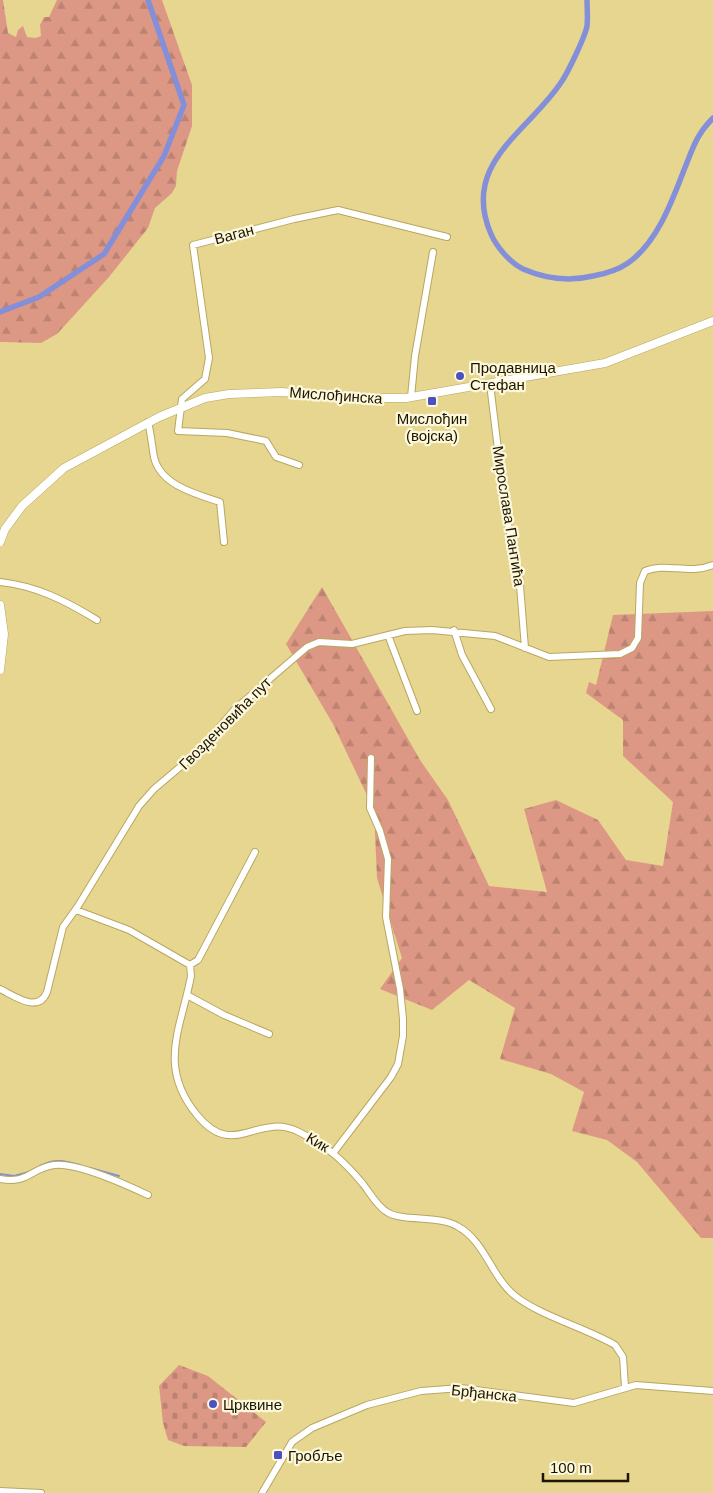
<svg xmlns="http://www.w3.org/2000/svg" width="713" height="1493" font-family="Helvetica,sans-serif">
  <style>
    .forest { fill: url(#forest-firs) }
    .cemetery { fill: url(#cemetery-stones) }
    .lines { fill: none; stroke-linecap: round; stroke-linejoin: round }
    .stream { stroke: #838fd9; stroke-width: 2 }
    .canal { stroke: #838fd9; stroke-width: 5.5 }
    .minor-casing { stroke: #b8a761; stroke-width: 8 }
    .major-casing { stroke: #b8a761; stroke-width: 9 }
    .minor { stroke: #fff; stroke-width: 6 }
    .major { stroke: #fff; stroke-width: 8 }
    .poi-dot { fill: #4b50c5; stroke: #fdf7db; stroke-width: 2 }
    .labels { text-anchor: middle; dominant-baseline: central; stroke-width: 4.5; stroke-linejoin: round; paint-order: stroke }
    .street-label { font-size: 15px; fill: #1c1600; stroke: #fdf7db }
    .poi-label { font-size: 15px; fill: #1c1600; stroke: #fdf7db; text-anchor: start }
  </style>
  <defs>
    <pattern id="forest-firs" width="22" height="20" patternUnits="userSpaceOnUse" patternTransform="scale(1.25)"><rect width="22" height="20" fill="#dd9885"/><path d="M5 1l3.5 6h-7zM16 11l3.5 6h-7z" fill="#bd8271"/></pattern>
    <pattern id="cemetery-stones" width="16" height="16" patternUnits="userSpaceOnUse" patternTransform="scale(1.25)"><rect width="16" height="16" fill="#dd9885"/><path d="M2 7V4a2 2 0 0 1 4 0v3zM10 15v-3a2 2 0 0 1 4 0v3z" fill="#bd8271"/></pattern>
  </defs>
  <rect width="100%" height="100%" fill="#e7d68f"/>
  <path class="forest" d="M0,0H3L8,33L16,37L18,30L23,26L27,37L36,38L41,36L40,25L44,17H49L57,0H162L192,85V126L177,171L176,186L172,193L155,208L148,228L109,277L57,334L41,343L0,342Z
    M322,587L420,760L448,800L489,886L547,892L524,809L556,800L598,820L626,860L663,866L673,802L623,756V720L586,693L589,682L596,685L613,615L713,611V1238H701L637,1162L607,1140L572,1131L584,1092L551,1074L500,1059L515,1008L469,980L432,1010L380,989L402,958L377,878L374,810L333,724L286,644Z"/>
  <path class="cemetery" d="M179,1365L208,1376L266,1422L246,1447L184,1446L168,1440L163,1423L159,1386Z"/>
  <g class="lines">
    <path class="stream" d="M40,1166C55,1158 65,1161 80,1165
      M90,1168L119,1176
      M0,1174L14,1176L29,1172"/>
    <path class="canal" d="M587,0C587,8 588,18 587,26C585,37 568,72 562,81C529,132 460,163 491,234C496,246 510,263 523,269C546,279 568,282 593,276C604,274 618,270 628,263C657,243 672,201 684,170C693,148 696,135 713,118
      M0,312L39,297L104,254L164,156L184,105L148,0"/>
    <g class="minor-casing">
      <path id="minor" d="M490,384L506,515L519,573L525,648
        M411,397L415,356L433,252
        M148,422C151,434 152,446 154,457C160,485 196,494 220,502L224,542
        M299,465L276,457L266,441L227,433L178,431L182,399L205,379L209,358L193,245L294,219L338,210L447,237
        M0,582C37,586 66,601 97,620
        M454,630L462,655L491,709
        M388,635L417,711
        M76,910L129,930L190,965L191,976C181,1029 157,1066 197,1115C234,1161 257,1111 299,1132C327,1146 343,1160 363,1184C370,1193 377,1206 387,1212C402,1222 438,1215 457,1226C485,1241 491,1276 514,1295C538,1315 586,1328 615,1345L623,1357L625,1387
        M190,965L198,960L255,852
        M0,989C15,996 38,1014 47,992L63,927L78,906L139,806L154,789L199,751L235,709L307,647L319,642L352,644L405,631L432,630L495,636L549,657L620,654L632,648L638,638L640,583L645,571C666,562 689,575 713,565
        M187,995L224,1015L269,1034
        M334,1152L391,1077L398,1064L403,1036V1019L400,989L386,917L388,859L380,831L370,808L371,758
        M0,1179C29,1184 31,1168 54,1165C76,1162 127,1185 148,1195
        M0,1491L41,1493
        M262,1493L292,1442L312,1428L367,1405L421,1391L461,1388L574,1403L636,1385L713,1391"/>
    </g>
    <g class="major-casing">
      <path id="major" d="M0,542L5,529L22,506L64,468L159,417L205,398L229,394L281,392L372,398H406L605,363L713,321
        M0,605L4,634L0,670"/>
    </g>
    <use href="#minor" class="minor"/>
    <use href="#major" class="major"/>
  </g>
  <g class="poi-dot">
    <circle cx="460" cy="376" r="5"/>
    <rect x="427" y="396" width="10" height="10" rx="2.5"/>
    <circle cx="213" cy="1404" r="5"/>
    <rect x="273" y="1450" width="10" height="10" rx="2.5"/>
  </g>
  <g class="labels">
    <g class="street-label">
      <text transform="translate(234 234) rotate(-15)">Ваган</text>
      <text transform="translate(336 395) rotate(4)">Мислођинска</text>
      <text transform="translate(509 516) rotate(81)">Мирослава Пантића</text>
      <text transform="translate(225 723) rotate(-45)">Гвозденовића пут</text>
      <text transform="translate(318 1142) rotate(30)">Кик</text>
      <text transform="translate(484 1393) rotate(6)">Брђанска</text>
    </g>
    <g class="poi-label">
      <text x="470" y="367">Продавница<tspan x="470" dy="17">Стефан</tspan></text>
      <text x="432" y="418" text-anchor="middle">Мислођин<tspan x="432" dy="17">(војска)</tspan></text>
      <text x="223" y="1404">Црквине</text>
      <text x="288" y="1455">Гробље</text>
    </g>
  </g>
  <path d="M543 1473v8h85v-8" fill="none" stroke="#1c1600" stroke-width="2.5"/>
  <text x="550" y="1473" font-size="15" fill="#1c1600" stroke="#fdf7db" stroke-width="4" paint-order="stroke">100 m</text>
</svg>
